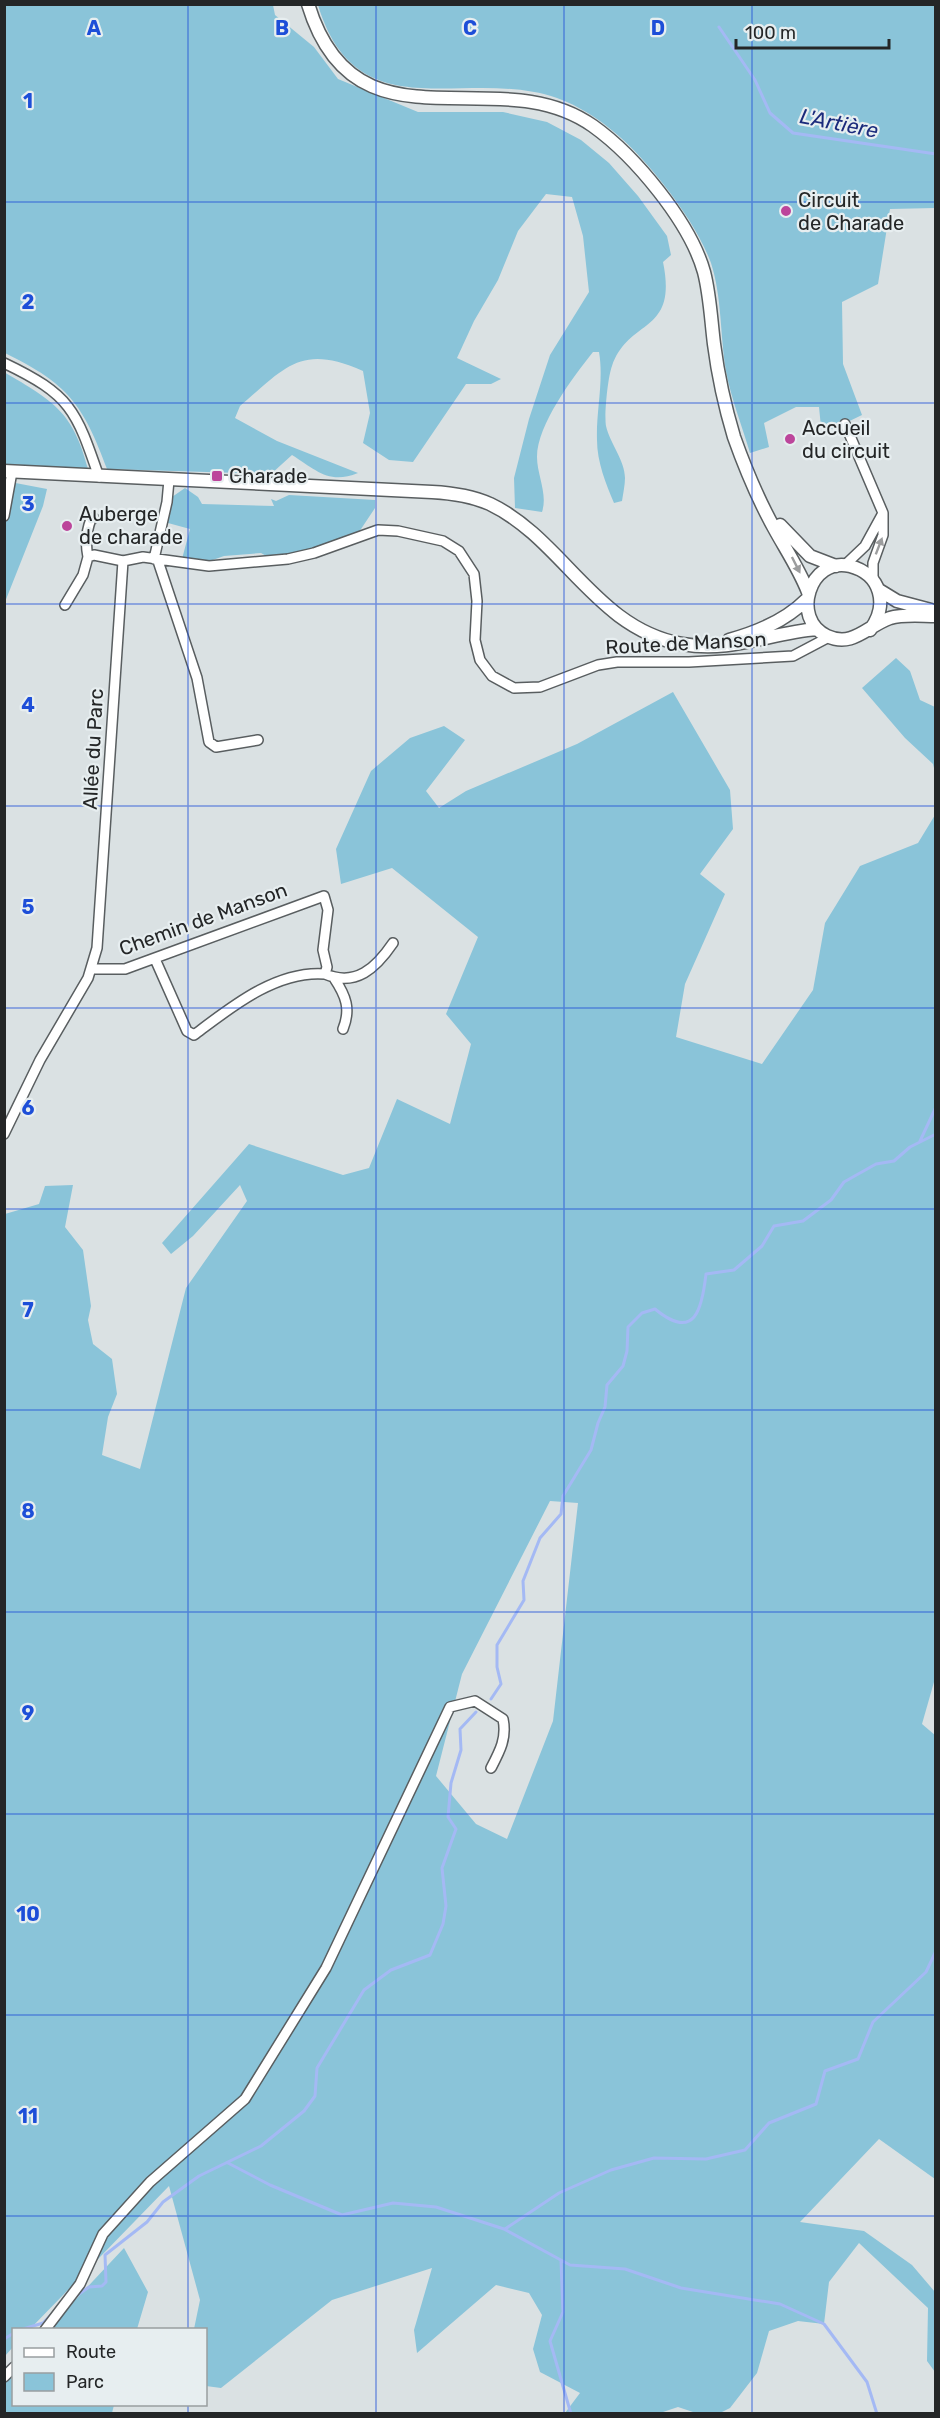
<svg xmlns="http://www.w3.org/2000/svg" width="940" height="2418" font-family="Rubik,sans-serif">
  <style>
    .green { fill: #8ac4d9; fill-rule: evenodd }
    .lines { fill: none; stroke-linecap: round; stroke-linejoin: round }
    .stream { stroke: #a4b9f4; stroke-width: 3 }
    .minor-casing { stroke: #595e60; stroke-width: 12 }
    .tertiary-casing { stroke: #595e60; stroke-width: 15 }
    .minor { stroke: #fff; stroke-width: 9 }
    .tertiary { stroke: #fff; stroke-width: 12 }
    .oneway { fill: #9c9d9e }
    .grid { fill: none; stroke: #1d4ed8; stroke-width: 1.5; stroke-opacity: 0.55 }
    .poi-dot { fill: #bc459b; stroke: #e7eef0; stroke-width: 2 }
    .labels { text-anchor: middle; dominant-baseline: central; stroke-width: 4.5; stroke-linejoin: round; paint-order: stroke }
    .poi-label { font-size: 20px; fill: #242627; stroke: #e7eef0; text-anchor: start }
    .street-label { font-size: 20px; fill: #242627; stroke: #e7eef0 }
    .water-label { font-size: 21px; font-style: italic; fill: #1b2b7c; stroke: #e7eef0 }
    .grid-label { font-size: 20px; text-anchor: middle; font-weight: bold; fill: #1d4ed8; stroke: #e7eef0; stroke-width: 4.5; stroke-linejoin: round; paint-order: stroke }
  </style>
  <rect width="100%" height="100%" fill="#dae1e3"/>
  <path class="green" d="M4,5H273L275,15L314,47L338,79L418,112H503L547,122L581,140L609,163L638,196L667,236L671,255L663,262C678,335 629,317 612,366C608,376 604,415 606,426C610,443 625,461 625,478C625,485 623,494 622,501L614,503C606,484 597,462 597,440C596,411 604,381 599,352H593C573,377 537,425 537,457C537,475 548,494 542,512L515,508L514,478L529,419L550,355L589,292L583,236L572,197L546,194L518,231L498,280L474,321L457,358L501,379L491,384H466L413,462L389,460L363,443L370,413L363,371C301,344 287,366 240,406L235,418L277,441L358,473C329,485 316,470 292,455L271,474L107,469C83,404 68,384 5,353Z
    M318,5H935V208L890,209L878,284L842,302L843,364L862,415L833,429L821,427L819,407H796L764,423L769,447L750,453C742,426 731,398 726,371C720,335 722,297 711,263C701,236 682,208 664,185C636,149 601,114 557,98C465,66 357,134 318,5Z
    M4,372C53,401 73,411 88,469L5,464Z
    M5,481L47,489L43,506L5,602Z
    M185,488L198,497L202,504L274,506L271,499L276,501L289,495L375,500V508L357,535L307,552L270,558L261,553L224,556L207,562L182,559L190,529L168,523L172,497Z
    M896,658L910,671L920,700L935,707V772L933,764L905,738L862,688Z
    M673,692L730,790L733,829L700,874L725,894L685,984L676,1037L762,1064L813,990L825,923L860,866L918,843L935,815L936,1675L922,1724L936,1736L935,2179L879,2139L800,2222L864,2231L912,2265L935,2292V2372L927,2361L928,2308L859,2243L829,2282L824,2324L798,2321L769,2331L757,2373L730,2408L720,2413H696L678,2407L660,2413H565L580,2393L540,2372L533,2349L542,2315L529,2293L496,2285L417,2353L414,2330L432,2268L332,2300L221,2388L206,2386V2330L194,2329L200,2300L169,2186L30,2329L14,2330L13,2347L5,2356V1214L39,1204L45,1186L73,1185L65,1227L83,1250L91,1306L88,1320L93,1344L112,1359L117,1394L108,1417L102,1455L140,1469L186,1288L247,1201L240,1185L193,1236L171,1254L162,1243L249,1144L343,1175L369,1168L397,1099L450,1124L471,1044L446,1014L478,937L392,868L341,884L336,849L371,771L410,738L444,726L465,740L426,791L439,808L466,791L577,744ZM550,1501L578,1503L553,1721L507,1839L476,1824L436,1776L462,1674Z
    M124,2248L148,2292L137,2329L47,2330Z
    M13,2365L14,2404L114,2405L112,2413H5L4,2374Z"/>
  <g class="lines">
    <path class="stream" d="M719,27L755,80L770,113L793,133L936,154
      M920,1141L936,1107
      M491,1699L501,1684L497,1667V1645L524,1600L523,1581L540,1538L561,1514L563,1496L591,1450L598,1423L605,1407L607,1385L623,1366L627,1351L628,1327L642,1313L655,1309C695,1342 702,1309 706,1274L734,1270L762,1246L774,1226L803,1221L831,1200L844,1182L876,1164L894,1161L910,1147L936,1134
      M228,2163L270,2185L342,2215L393,2203L436,2207L504,2229L570,2265L625,2269L681,2288L780,2304L824,2324L867,2382L877,2414
      M505,2229L559,2193L611,2170L654,2158L706,2159L745,2150L769,2123L816,2104L825,2071L858,2059L873,2022L926,1972L936,1951
      M561,2261L563,2312L550,2341L571,2414
      M72,2299L89,2287L102,2286L106,2282L105,2255L147,2222L163,2202L199,2176L261,2146L304,2111L315,2096L317,2068L364,1990L391,1970L430,1955L443,1924L446,1906L442,1868L456,1829L448,1817L451,1783L461,1750L460,1729L476,1712
      M20,2330L43,2323L53,2313
      M4,2339L14,2333"/>
    <g class="minor-casing">
      <path id="minor" d="M4,363C71,395 76,410 99,477
        M845,424L883,513V535L873,563V579
        M4,516L12,472
        M88,557C85,543 86,532 91,519L94,518
        M154,559L167,502L169,480
        M158,561L197,678L209,742L216,747L258,740
        M845,565L865,546L882,515
        M65,605L83,575L88,557L94,555L123,561
        M93,969H125L324,896L328,910L323,950L327,967L325,974C276,970 230,1008 194,1035L187,1031L155,959
        M325,974C356,987 376,968 393,943
        M334,978C346,996 351,1009 343,1029
        M4,1134L40,1060L88,978L97,948L123,561L143,557L209,566L288,559L314,553L378,530L398,531L443,541L459,551L474,574L477,601L475,640L480,660L492,676L514,688L540,687L598,665L617,662H689L793,656L829,637
        M45,2330L80,2284L103,2234L150,2182L245,2099L326,1968L450,1707L475,1701L503,1719C507,1738 500,1751 491,1768
        M4,2377L14,2367"/>
    </g>
    <g class="tertiary-casing">
      <path id="tertiary" d="M308,4C355,160 496,57 593,126C635,156 690,222 704,272C710,295 711,320 714,344C718,375 725,407 734,437C745,468 758,499 774,528C786,550 799,569 808,592
        M4,471L432,492C451,493 472,496 490,504C563,539 596,629 682,644C731,653 769,633 817,629
        M780,525L810,556L836,566
        M879,590L897,601L931,610
        M870,630C889,605 881,574 850,566C810,556 790,619 827,636C853,648 867,626 890,618C903,614 921,616 936,616
        M729,640C758,632 785,621 806,600"/>
    </g>
    <use href="#minor" class="minor"/>
    <use href="#tertiary" class="tertiary"/>
  </g>
  <defs><path id="oneway-solid" d="M-6-.8H1V-3.2L6.5 0L1 3.2V.8H-6Z" transform="scale(1.5)"/></defs>
  <g class="oneway">
    <use href="#oneway-solid" transform="translate(879 546) rotate(-69)"/>
    <use href="#oneway-solid" transform="translate(796 565) rotate(63)"/>
  </g>
  <path class="grid" d="M188,4V2330M376,4V2414M564,4V2414M752,4V2414M4,202H936M4,403H936M4,604H936M4,806H936M4,1008H936M4,1209H936M4,1410H936M4,1612H936M4,1814H936M4,2015H936M4,2216H936M188,2404V2414"/>
  <g class="poi-dot">
    <circle cx="786" cy="211" r="6"/>
    <circle cx="790" cy="439" r="6"/>
    <rect x="211" y="470" width="12" height="12" rx="3"/>
    <circle cx="67" cy="526" r="6"/>
  </g>
  <g class="labels">
    <g class="poi-label">
      <text x="798" y="200">Circuit<tspan x="798" dy="23">de Charade</tspan></text>
      <text x="802" y="428">Accueil<tspan x="802" dy="23">du circuit</tspan></text>
      <text x="229" y="476">Charade</text>
      <text x="79" y="514">Auberge<tspan x="79" dy="23">de charade</tspan></text>
    </g>
    <g class="street-label">
      <text transform="translate(686 643) rotate(-3)">Route de Manson</text>
      <text transform="translate(93 749) rotate(-87)">Allée du Parc</text>
      <text transform="translate(203 919) rotate(-20)">Chemin de Manson</text>
    </g>
    <g class="water-label">
      <text transform="translate(839 123) rotate(11)">L'Artière</text>
    </g>
  </g>
  <g class="grid-label">
    <text x="94" y="35">A</text>
    <text x="282" y="35">B</text>
    <text x="470" y="35">C</text>
    <text x="658" y="35">D</text>
    <text x="28" y="108">1</text>
    <text x="28" y="309">2</text>
    <text x="28" y="511">3</text>
    <text x="28" y="712">4</text>
    <text x="28" y="914">5</text>
    <text x="28" y="1115">6</text>
    <text x="28" y="1317">7</text>
    <text x="28" y="1518">8</text>
    <text x="28" y="1720">9</text>
    <text x="28" y="1921">10</text>
    <text x="28" y="2123">11</text>
  </g>
  <rect width="940" height="2418" fill="none" stroke="#242627" stroke-width="12"/>
  <rect x="12" y="2328" width="195" height="78" fill="#e7eef0" stroke="#999ea0" stroke-width="1.5"/>
  <rect x="24" y="2348" width="30" height="9" fill="#ffffff" stroke="#999ea0" stroke-width="1.5"/>
  <text x="66" y="2358" font-size="18" fill="#242627">Route</text>
  <rect x="24" y="2373" width="30" height="18" fill="#8ac4d9" stroke="#999ea0" stroke-width="1.5"/>
  <text x="66" y="2388" font-size="18" fill="#242627">Parc</text>
  <path d="M736 39v9h153v-9" fill="none" stroke="#242627" stroke-width="3"/>
  <text x="745" y="39" font-size="18" fill="#242627" stroke="#e7eef0" stroke-width="4.5" paint-order="stroke">100 m</text>
</svg>
